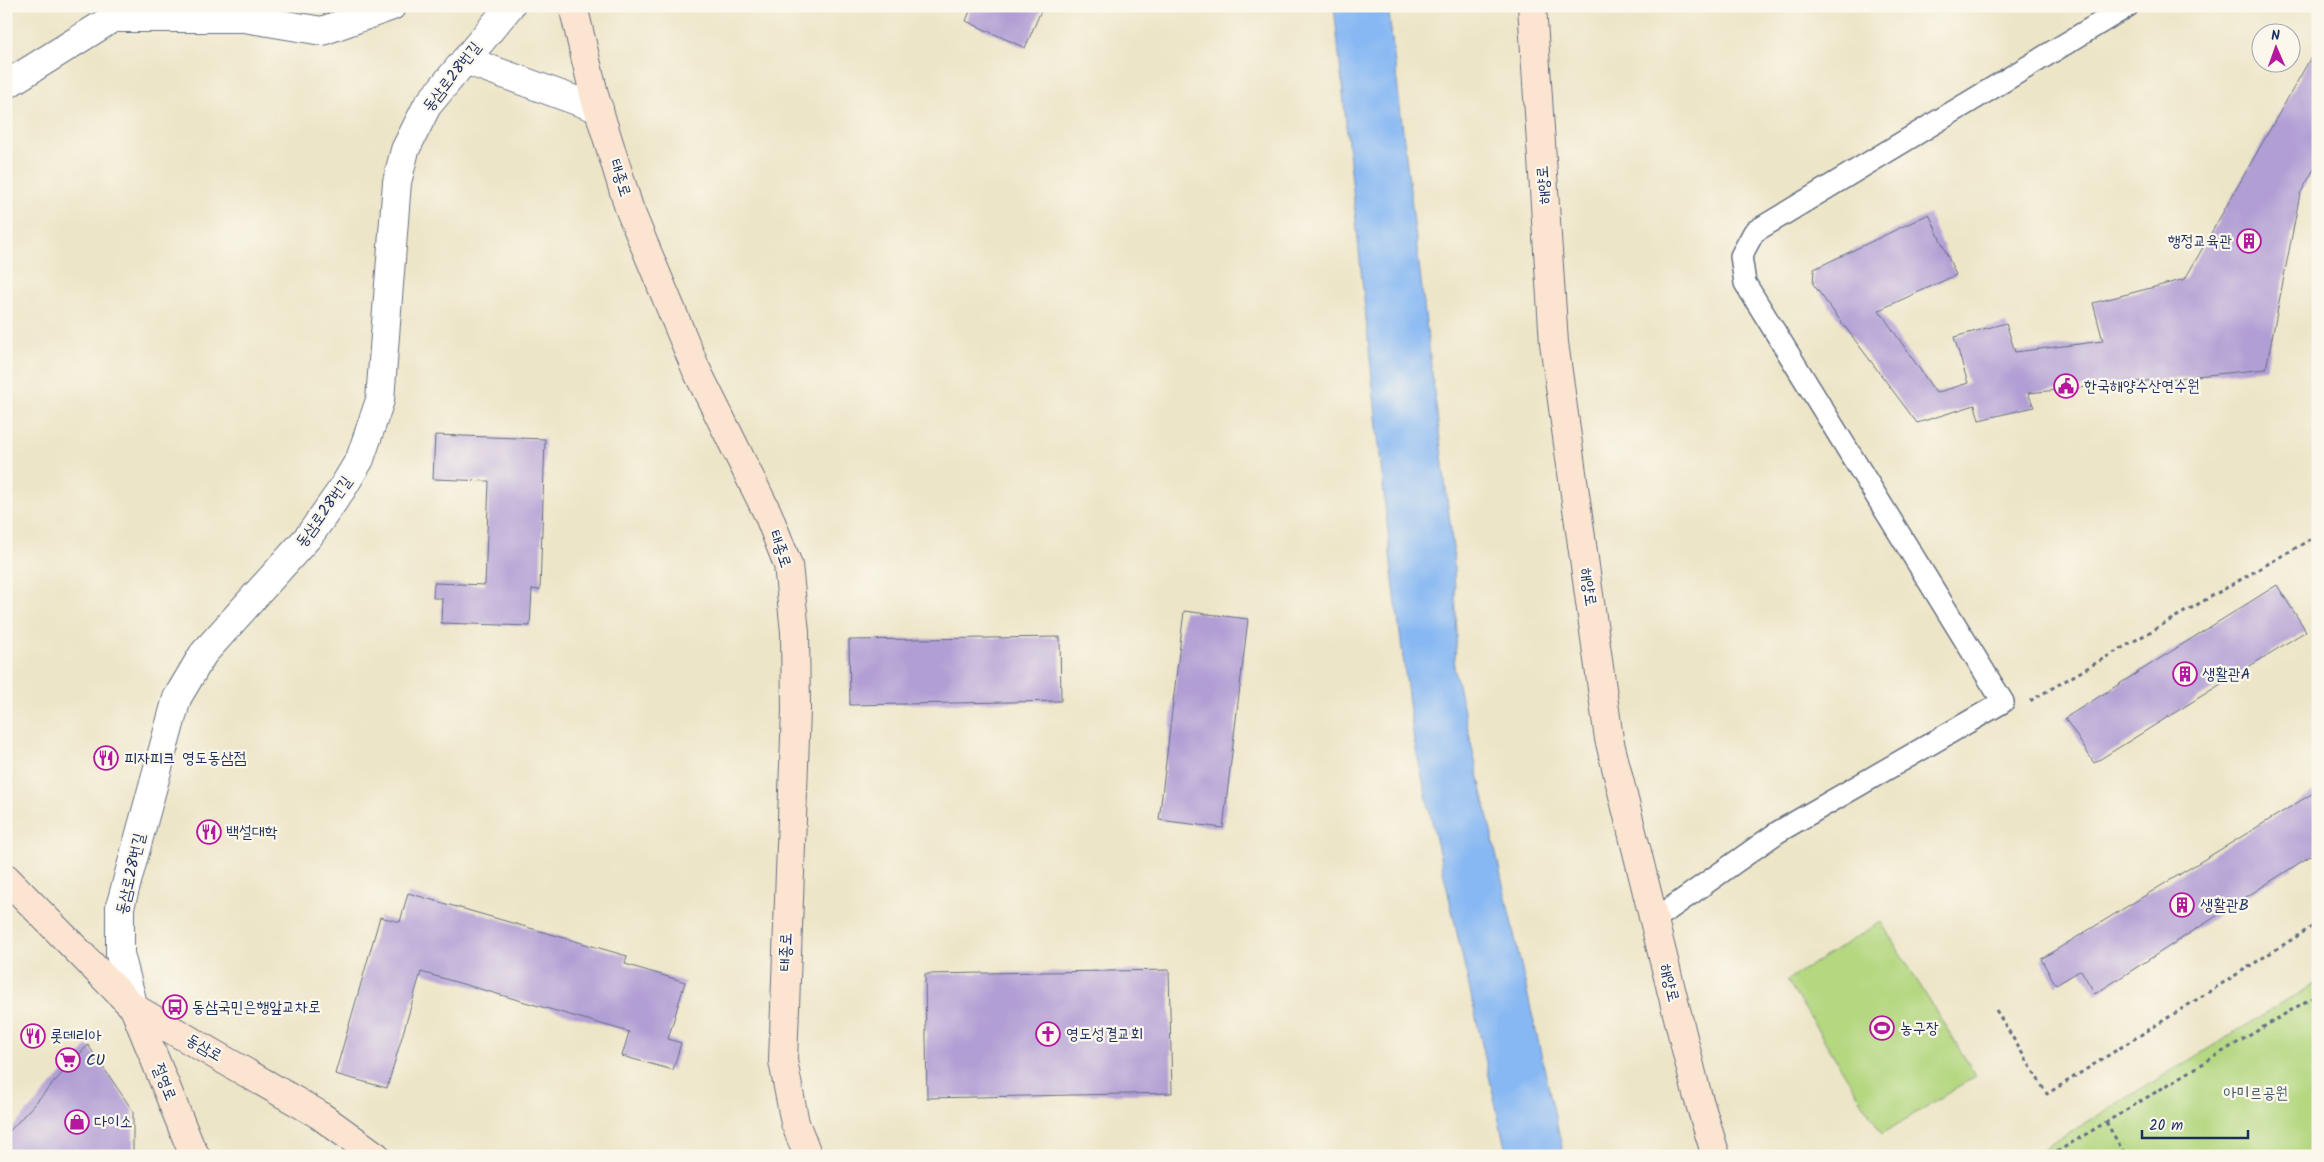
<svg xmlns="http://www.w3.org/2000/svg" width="2324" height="1162" font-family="Kalam,'Poor Story',sans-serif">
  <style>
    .green { fill: #b4d780; stroke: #68836f }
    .water { fill: #87b8f3; stroke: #5174a8 }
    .building { fill: #b19ed4 }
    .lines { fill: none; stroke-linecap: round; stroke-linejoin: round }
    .service-casing { stroke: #646f83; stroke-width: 24 }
    .minor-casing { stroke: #646f83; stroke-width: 30 }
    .tertiary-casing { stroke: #646f83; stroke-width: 30 }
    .secondary-casing { stroke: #646f83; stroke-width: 30 }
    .path { stroke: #646f83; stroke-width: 3; stroke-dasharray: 4 4; stroke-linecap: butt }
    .service { stroke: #fff; stroke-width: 21 }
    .minor { stroke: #fff; stroke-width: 28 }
    .tertiary { stroke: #fff; stroke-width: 28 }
    .secondary { stroke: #fce5d0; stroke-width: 28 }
    .labels { text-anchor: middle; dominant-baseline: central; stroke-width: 4.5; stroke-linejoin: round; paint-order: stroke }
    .street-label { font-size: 16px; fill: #1b2f5e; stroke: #fbf7ec }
    .poi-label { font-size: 16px; fill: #1b2f5e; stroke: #fbf7ec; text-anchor: start }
    .park-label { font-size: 16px; fill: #415966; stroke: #fbf7ec }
  </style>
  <rect width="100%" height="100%" fill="#fbf7ec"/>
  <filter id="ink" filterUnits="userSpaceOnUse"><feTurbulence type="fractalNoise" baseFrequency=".02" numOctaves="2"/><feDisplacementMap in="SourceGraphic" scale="10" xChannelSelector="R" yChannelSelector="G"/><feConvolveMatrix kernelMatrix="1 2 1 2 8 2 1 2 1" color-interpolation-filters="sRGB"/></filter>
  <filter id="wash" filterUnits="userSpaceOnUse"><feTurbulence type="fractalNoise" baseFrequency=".0096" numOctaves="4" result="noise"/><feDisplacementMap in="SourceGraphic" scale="20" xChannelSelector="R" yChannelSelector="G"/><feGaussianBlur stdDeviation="1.12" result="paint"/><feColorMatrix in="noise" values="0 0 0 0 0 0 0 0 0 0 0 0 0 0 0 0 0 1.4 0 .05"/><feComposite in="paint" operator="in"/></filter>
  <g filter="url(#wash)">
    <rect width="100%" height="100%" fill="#ede5c7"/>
    <path class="green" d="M1881,922L1976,1076L1882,1134L1787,980Z
      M2318,982V1156H2031Z"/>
    <path class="water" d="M1334,6H1388L1453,548L1457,635L1454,667L1564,1156H1507L1414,741L1392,573Z"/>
    <g id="blocks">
      <path class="building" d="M972,6H1043L1025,48L966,21Z
        M2318,45V162L2300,194L2266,369L2028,393L2034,407L1979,420L1975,405L1917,423L1813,284L1814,269L1929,214L1956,275L1879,310L1936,393L1968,383L1954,337L2006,323L2015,352L2103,341L2093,303L2185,279Z
        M435,435L545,439L540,590L532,589L530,626L441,623L442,598H433L434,583L485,585L489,481L433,479Z
        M2277,585L2306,631L2094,763L2065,718Z
        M1184,611L1248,619L1223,828L1159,820Z
        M1060,637L1061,701L850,705L849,640Z
        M2318,790V851L2095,994L2081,970L2056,985L2041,959Z
        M408,893L627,956L625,964L685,982L668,1039L681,1043L673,1070L622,1056L629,1032L421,972L387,1088L335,1074L380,917L400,922Z
        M1169,970L1172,1093L927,1098L925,974Z
        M88,1045L133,1111V1156H6V1135Z"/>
    </g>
  </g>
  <g filter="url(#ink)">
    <use href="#blocks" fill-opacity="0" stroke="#646f83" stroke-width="1"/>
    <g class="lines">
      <g class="service-casing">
        <path id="service" d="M1654,920L1778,832L2003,702L1745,283L1741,256L1754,232L2128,6"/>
      </g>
      <g class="minor-casing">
        <path id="minor" d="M6,85L113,18H244L322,31L392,6
          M134,1008L120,954V907L177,698L203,654L309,536L342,489L360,459L380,400L397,182L405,150L427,106L510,6"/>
      </g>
      <g class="tertiary-casing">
        <path id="tertiary" d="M465,60L599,109"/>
      </g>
      <g class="secondary-casing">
        <path id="secondary" d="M573,6L595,98L629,208L696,369L768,514L788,565L795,632L796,710L783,1061L795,1123L808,1156
          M1532,6L1554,343L1609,739L1697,1094L1716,1156
          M6,878L134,1008L318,1114L376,1156
          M134,1008L190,1146L196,1156"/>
      </g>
      <path class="path" d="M2030,701L2318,535
        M1996,1010L2047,1094L2318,923
        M2106,1122L2126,1156
        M2050,1156L2318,994"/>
      <use href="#service" class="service"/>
      <use href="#minor" class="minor"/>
      <use href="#tertiary" class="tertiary"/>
      <use href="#secondary" class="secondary"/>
    </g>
  </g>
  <defs>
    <g id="building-ring" transform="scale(1.25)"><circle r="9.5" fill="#fbf7ec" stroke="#b5179e" stroke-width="1.5"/><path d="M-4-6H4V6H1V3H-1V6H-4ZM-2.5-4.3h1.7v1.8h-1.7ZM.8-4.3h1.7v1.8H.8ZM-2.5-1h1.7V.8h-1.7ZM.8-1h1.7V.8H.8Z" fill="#b5179e"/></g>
    <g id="civic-ring" transform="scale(1.25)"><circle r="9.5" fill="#fbf7ec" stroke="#b5179e" stroke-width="1.5"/><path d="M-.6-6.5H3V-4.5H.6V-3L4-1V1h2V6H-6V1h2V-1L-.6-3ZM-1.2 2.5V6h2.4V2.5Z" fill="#b5179e"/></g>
    <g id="restaurant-ring" transform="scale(1.25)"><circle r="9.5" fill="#fbf7ec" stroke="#b5179e" stroke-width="1.5"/><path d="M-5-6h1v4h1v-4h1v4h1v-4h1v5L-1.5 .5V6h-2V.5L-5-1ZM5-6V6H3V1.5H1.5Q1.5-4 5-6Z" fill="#b5179e"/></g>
    <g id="bus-ring" transform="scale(1.25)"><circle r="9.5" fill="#fbf7ec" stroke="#b5179e" stroke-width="1.5"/><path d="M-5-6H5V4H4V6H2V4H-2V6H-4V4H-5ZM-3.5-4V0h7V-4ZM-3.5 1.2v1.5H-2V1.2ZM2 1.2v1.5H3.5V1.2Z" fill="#b5179e"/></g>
    <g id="stadium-ring" transform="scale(1.25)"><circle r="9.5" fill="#fbf7ec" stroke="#b5179e" stroke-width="1.5"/><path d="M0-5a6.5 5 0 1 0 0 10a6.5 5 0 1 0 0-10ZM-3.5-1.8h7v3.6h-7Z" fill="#b5179e"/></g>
    <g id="church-ring" transform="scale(1.25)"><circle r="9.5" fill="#fbf7ec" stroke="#b5179e" stroke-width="1.5"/><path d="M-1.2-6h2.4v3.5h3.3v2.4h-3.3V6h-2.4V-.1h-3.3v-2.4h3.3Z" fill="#b5179e"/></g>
    <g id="supermarket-ring" transform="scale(1.25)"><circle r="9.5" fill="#fbf7ec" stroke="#b5179e" stroke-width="1.5"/><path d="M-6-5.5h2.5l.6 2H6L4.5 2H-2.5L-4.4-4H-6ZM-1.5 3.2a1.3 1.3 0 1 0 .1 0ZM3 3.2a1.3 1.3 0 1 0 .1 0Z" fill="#b5179e"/></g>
    <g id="shop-ring" transform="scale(1.25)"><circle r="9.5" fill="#fbf7ec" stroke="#b5179e" stroke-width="1.5"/><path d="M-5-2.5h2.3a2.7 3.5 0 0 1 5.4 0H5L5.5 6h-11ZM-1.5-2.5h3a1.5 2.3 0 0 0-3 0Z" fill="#b5179e"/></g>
  </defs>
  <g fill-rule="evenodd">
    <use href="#building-ring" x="2249" y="241"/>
    <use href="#civic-ring" x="2066" y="386"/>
    <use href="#building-ring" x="2185" y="674"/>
    <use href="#restaurant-ring" x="106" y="758"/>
    <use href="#restaurant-ring" x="209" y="832"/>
    <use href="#building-ring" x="2182" y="905"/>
    <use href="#bus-ring" x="175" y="1007"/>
    <use href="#stadium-ring" x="1882" y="1028"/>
    <use href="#church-ring" x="1048" y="1034"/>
    <use href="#restaurant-ring" x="33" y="1036"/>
    <use href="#supermarket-ring" x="68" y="1060"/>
    <use href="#shop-ring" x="77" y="1122"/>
  </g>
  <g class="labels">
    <g class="street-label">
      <text transform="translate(452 77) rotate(-52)">동삼로28번길</text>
      <text transform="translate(620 178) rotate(73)">태종로</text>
      <text transform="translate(1544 185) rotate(-94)">해양로</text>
      <text transform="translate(324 512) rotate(-54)">동삼로28번길</text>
      <text transform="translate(780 549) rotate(71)">태종로</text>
      <text transform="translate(1588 587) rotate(82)">해양로</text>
      <text transform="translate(131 874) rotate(-77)">동삼로28번길</text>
      <text transform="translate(786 952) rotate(-88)">태종로</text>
      <text transform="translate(1669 983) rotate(76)">해양로</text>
      <text transform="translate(204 1048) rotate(30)">동삼로</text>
      <text transform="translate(164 1082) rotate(68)">절영로</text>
    </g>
    <g class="poi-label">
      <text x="2232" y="241" text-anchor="end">행정교육관</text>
      <text x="2084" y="386">한국해양수산연수원</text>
      <text x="2202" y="674">생활관A</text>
      <text x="124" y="758">피자피크 영도동삼점</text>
      <text x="226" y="832">백설대학</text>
      <text x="2200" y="905">생활관B</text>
      <text x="192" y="1007">동삼국민은행앞교차로</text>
      <text x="1900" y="1028">농구장</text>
      <text x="1066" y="1034">영도성결교회</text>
      <text x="50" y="1036">롯데리아</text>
      <text x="86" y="1060">CU</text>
      <text x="94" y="1122">다이소</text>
    </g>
    <g class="park-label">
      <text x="2256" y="1093">아미르공원</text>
    </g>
  </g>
  <rect width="2324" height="1162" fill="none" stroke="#fbf7ec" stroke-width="25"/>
  <g transform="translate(2276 48) rotate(358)"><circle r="24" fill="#fbf7ec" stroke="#a1a7b3"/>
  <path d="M0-4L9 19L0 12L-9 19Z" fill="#b5179e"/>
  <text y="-8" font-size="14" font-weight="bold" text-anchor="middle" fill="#1b2f5e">N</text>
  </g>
  <path d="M2142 1130v8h106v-8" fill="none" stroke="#1b2f5e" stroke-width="2.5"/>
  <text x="2149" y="1130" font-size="15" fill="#1b2f5e" stroke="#fbf7ec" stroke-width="4" paint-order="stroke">20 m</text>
</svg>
